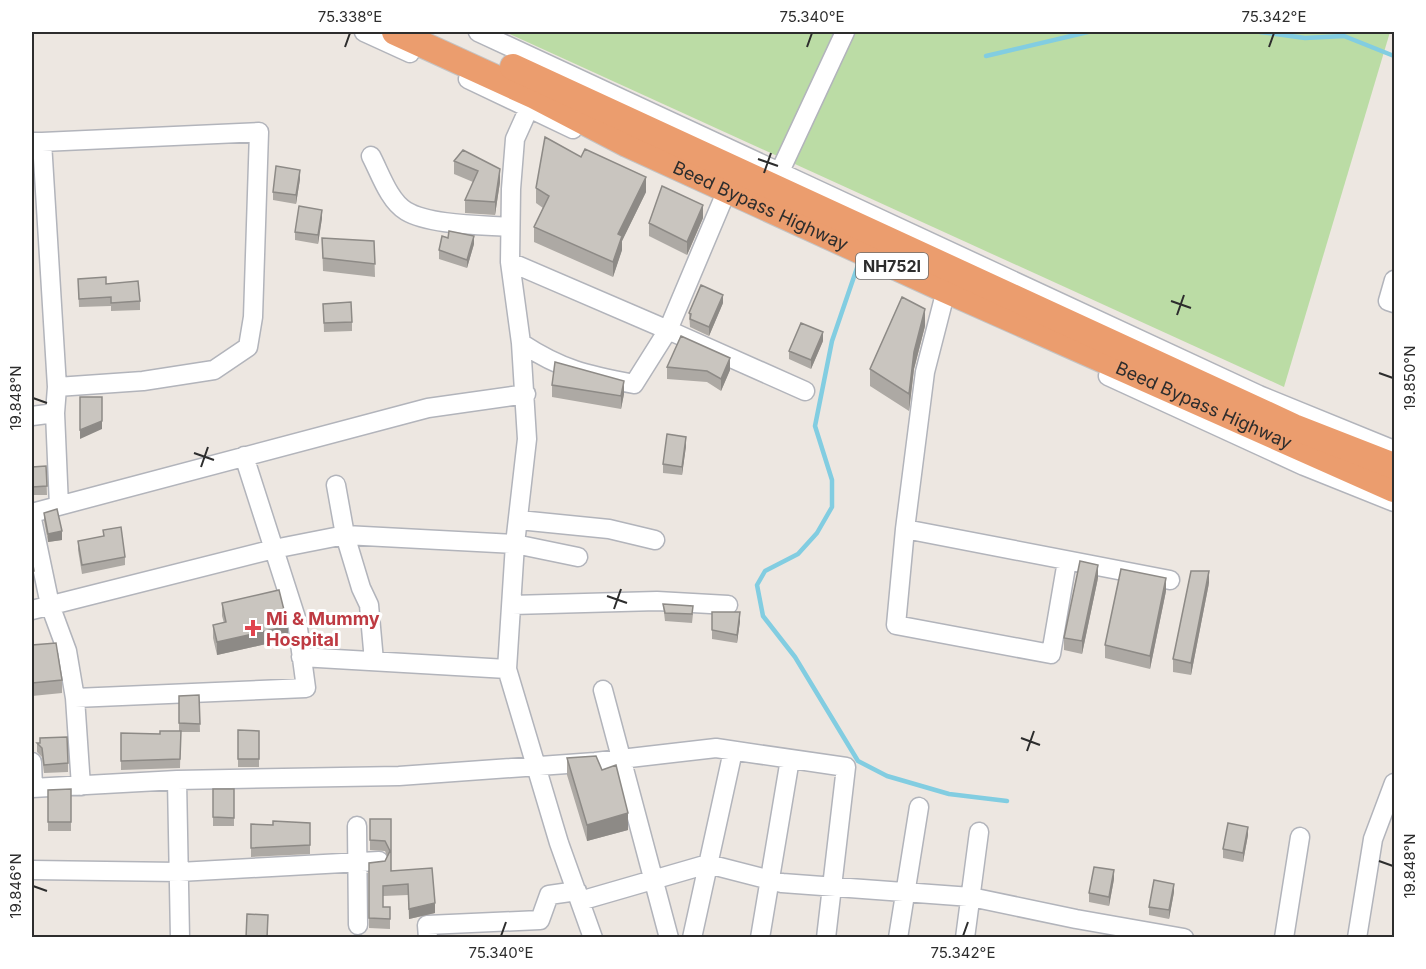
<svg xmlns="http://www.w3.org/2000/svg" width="1426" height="969" font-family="Inter,sans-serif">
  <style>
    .green { fill: #bbdca5 }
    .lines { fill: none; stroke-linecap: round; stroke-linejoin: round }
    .stream { stroke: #82cde1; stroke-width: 4.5 }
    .minor-casing { stroke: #b2b4bb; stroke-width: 21 }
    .highway-casing { stroke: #c4c4c4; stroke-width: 28 }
    .minor { stroke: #fff; stroke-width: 18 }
    .highway { stroke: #eb9d6e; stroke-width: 26 }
    .wall { fill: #ada9a4 }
    .shaded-wall { fill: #8d8a86 }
    .building { fill: #c9c5bf; stroke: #8d8a86; stroke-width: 1.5 }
    .ticks { fill: none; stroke: #2d2d2d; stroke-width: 2 }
    .health-dot { fill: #e0444e; stroke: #fff; stroke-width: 2 }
    .labels { text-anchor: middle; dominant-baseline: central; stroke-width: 6; stroke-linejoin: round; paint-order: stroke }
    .shield { fill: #fff; stroke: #6c6c6c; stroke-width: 1.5 }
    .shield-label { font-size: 16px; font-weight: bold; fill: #2d2d2d }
    .street-label { font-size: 18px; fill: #2d2d2d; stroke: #fff }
    .health-label { font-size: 18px; font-weight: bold; fill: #be3a42; stroke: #fff; text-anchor: start }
    .neatline { fill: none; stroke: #2d2d2d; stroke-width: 2 }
    .ticks-label { font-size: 15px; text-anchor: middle; fill: #2d2d2d }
  </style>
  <rect width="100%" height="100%" fill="#ede7e1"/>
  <path class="green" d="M505,32H1390L1284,387Z"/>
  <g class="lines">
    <path class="stream" d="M1260,32L1305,38L1344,36L1394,56
      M986,56L1088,32
      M858,265L832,341L815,426L832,480V507L817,533L798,554L765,571L757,585L763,616L795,657L858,761L887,776L949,794L1007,801"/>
    <g class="minor-casing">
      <path id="minor" d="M364,32L410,53
        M478,32L1259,395L1394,450
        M468,79L573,129
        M533,99L515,139L511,189L510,262L521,343L527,439L515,544L507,669L559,843L593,938
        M32,142H42L259,132L253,317L248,347L214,370L143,381L57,387L42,142
        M371,156C380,173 389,201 406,211C429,225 482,225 509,227
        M775,182L845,32
        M510,262L668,330L727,190
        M1394,280L1388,301L1394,303
        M946,290L925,372L905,529L1170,580
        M521,343C562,370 587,375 634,384L668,330L805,391
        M1108,376L1304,466L1394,502
        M57,387L55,413L59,506
        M32,416L55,413
        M336,485L345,535L361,588L369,605L374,661
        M32,513L428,408L526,394
        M32,519L50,605L67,651L75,698L81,786
        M519,520L609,529L655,540
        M905,529L896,625L1051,654L1067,561
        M512,605L657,601L728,605
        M32,610L274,549L345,535L515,544L578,557
        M301,657L507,669
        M603,690L669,938
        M75,698L306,688L297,621L244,456
        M32,762L33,788
        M177,780L180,938
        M32,788L177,780L399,776L595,762L716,748L846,767L826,938
        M357,826L358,925
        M32,870L179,872L379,861
        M580,901L708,864L782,883L971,897L1076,919L1184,938
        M428,938L427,925L540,920L549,895L577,891
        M692,938L733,751
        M760,938L790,759
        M898,938L919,807
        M965,938L979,832
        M1284,938L1300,837
        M1357,938L1373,839L1394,783"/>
    </g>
    <g class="highway-casing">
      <g id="highway">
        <path id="s1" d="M395,32L535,96L627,144L946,290L1394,489"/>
        <path d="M513,67L1294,427L1394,466"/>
      </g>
    </g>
    <use href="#minor" class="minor"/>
    <use href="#highway" class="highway"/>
  </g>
  <path class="wall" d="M463,150L500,182L495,215L465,213V200L473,182L454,174V161Z
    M300,179L296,204L273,200V192Z
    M536,188L646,192L622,241V250L613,277L534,242V227L543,208L536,203Z
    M322,218L318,244L295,240V232Z
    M703,218L687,255L649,236V223Z
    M322,238L374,241L375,277L323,271Z
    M474,244L467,268L439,259V250Z
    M78,279L106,284L140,301V310L111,311V306L79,307Z
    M723,303L709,336L690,327L689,313Z
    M323,304L352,322V331L324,332Z
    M925,326L914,369L909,411L870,386V369Z
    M823,341L811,369L789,359V351Z
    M667,367L730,370L721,391L707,382L667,379Z
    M552,385L624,394L621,409L552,397Z
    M686,446L682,475L663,473V464Z
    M46,466L47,495H32V467Z
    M44,513L62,540L48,542L44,521Z
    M103,530L125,557V565L82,574L78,550V541L103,536Z
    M1098,578L1082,654L1064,650V638Z
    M1209,583L1191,675L1173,672V659Z
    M1166,591L1150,669L1105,658V645Z
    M222,603L288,639L217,655L213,638V625L224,623L222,616Z
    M663,604L693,614L692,623L665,621Z
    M712,612L740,621L737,643L712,639Z
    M32,645L62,680V693L32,696Z
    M199,695L200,732H181L180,768L121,770V733L160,734L179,731V696Z
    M238,730L259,731V767H238Z
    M37,743H40L68,763V772L44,773L42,757L37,752Z
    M567,758L602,770L628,830L587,841L567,775Z
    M71,789V831H48V790Z
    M213,789H234V826H213Z
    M370,819H391V871L432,868L435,913L409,919L408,895L383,896V907L390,917V929L369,928V863L385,861L387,856L385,851L370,850Z
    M310,823V854L251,857V824L273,825Z
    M1248,835L1243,862L1223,858V849Z
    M1114,879L1109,906L1089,902V893Z
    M1174,892L1169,919L1149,915V907Z"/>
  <path class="shaded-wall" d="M500,169V182L495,215V202Z
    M300,170V179L296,204V195Z
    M646,177V192L622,241V250L613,277V262L618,234Z
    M703,205V218L687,255V242Z
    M322,210V218L318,244V235Z
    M474,236V244L467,268V260Z
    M723,295V303L709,336V327Z
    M925,309V326L914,369L909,411V394L914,352Z
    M823,332V341L811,369V360Z
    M730,358V370L721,391V379Z
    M624,381V394L621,409V396Z
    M102,421V429L80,439V430Z
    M686,437V446L682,475V467Z
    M62,531V540L48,542V534Z
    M1098,565V578L1082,654V641Z
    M34,571V584L32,585V572Z
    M1209,571V583L1191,675V663Z
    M1166,578V591L1150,669V656Z
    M740,612V621L737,643V635Z
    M288,626V639L217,655V642Z
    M628,813V830L587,841V825Z
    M1248,827V835L1243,862V853Z
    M1114,870V879L1109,906V897Z
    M1174,884V892L1169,919V910Z
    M435,903V913L409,919V909Z"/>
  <path class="building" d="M545,137L581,157L585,149L646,177L618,234L622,236L613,262L534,227L549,196L536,188Z
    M463,150L500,169L495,202L465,200L478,171L454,161Z
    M276,166L300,170L296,195L273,192Z
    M662,186L703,205L687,242L649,223Z
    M299,206L322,210L318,235L295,232Z
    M449,231L474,236L467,260L439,250L442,236L448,238Z
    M322,238L374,241L375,264L323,258Z
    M106,277V284L138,281L140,301L111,303V297L79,299L78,279Z
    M701,285L723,295L709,327L690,319L691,314L689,313Z
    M902,297L925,309L914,352L909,394L870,369Z
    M351,302L352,322L324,323L323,304Z
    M801,323L823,332L811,360L789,351Z
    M681,336L730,358L721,379L707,371L667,367Z
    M555,362L624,381L621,396L552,385Z
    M80,397H102V421L80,430Z
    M667,434L686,437L682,467L663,464Z
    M46,466L47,486L32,487V467Z
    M57,509L62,531L48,534L44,513Z
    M121,527L125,557L82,565L78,541L104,536L103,530Z
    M32,559L34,571L32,572Z
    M1080,561L1098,565L1082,641L1064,638Z
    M1121,569L1166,578L1150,656L1105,645Z
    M1191,571H1209L1191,663L1173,659Z
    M279,590L288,626L217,642L213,625L226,622L222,603Z
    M663,604L693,606L692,614L665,613Z
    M712,612H740L737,635L712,630Z
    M56,643L62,680L32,683V645Z
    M199,695L200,724L179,723V696Z
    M238,730L259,731V759H238Z
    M160,731H181L180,759L121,761V733L160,734Z
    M67,737L68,763L44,765L42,748L37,743H40V738Z
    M596,756L602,770L616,765L628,813L587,825L567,758Z
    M71,789V822H48V790Z
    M213,789H234V818L213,817Z
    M370,819H391V871L432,868L435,903L409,909L408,884L383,886V907H390V919L369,918V863L385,861L390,851L385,841L370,840Z
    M273,821L310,823V845L251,848V824L273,825Z
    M1228,823L1248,827L1243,853L1223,849Z
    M1094,867L1114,870L1109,897L1089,893Z
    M1154,880L1174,884L1169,910L1149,907Z
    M247,914L268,915L267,938H246Z"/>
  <path class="ticks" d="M345,47L350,33M807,47L812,33M1269,47L1274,33M758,159L778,166M764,173L771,153M1171,301L1191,308M1177,315L1184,295M1379,373L1393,378M33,398L47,403M194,453L214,460M201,467L208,447M607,596L627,603M614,609L621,589M1021,738L1040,745M1027,751L1034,731M1379,861L1393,866M33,886L47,891M501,936L506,922M963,936L968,922"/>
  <path class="health-dot" d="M250 619h6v6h6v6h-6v6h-6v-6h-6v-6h6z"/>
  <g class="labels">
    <rect class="shield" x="856" y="253" width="72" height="26" rx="4.5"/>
    <g class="shield-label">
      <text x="892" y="266">NH752I</text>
    </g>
    <g class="street-label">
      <text stroke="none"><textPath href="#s1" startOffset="405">Beed Bypass Highway</textPath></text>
      <text stroke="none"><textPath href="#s1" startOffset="891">Beed Bypass Highway</textPath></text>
    </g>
    <g class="health-label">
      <text x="266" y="618">Mi &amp; Mummy<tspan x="266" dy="21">Hospital</tspan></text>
    </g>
  </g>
  <rect width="1426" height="969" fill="none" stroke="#ffffff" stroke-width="66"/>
  <rect x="33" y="33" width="1360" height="903" class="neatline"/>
  <g class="ticks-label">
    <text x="350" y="22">75.338°E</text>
    <text x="812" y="22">75.340°E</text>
    <text x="1274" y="22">75.342°E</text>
    <text transform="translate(1410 378) rotate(-90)" y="5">19.850°N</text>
    <text transform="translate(16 398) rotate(-90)" y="5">19.848°N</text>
    <text transform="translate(1410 866) rotate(-90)" y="5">19.848°N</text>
    <text transform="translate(16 886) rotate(-90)" y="5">19.846°N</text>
    <text x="501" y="958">75.340°E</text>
    <text x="963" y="958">75.342°E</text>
  </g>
</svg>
